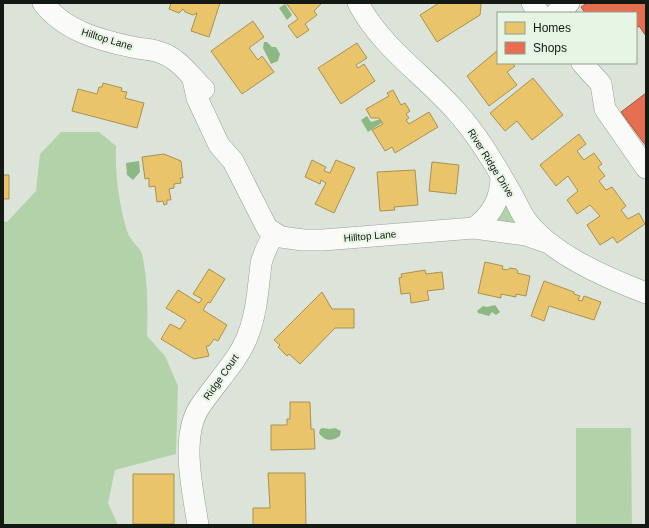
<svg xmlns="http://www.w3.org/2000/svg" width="649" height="528" font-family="Arial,sans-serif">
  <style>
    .green { fill: #b2d2aa }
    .water { fill: #8db883 }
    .homes { fill: #e9c46a; stroke: #a99150 }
    .shops { fill: #e76f51; stroke: #a8553e }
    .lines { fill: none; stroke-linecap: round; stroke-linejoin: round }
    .minor-casing { stroke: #989e96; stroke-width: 22 }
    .minor { stroke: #fafbf9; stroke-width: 21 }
    .labels { text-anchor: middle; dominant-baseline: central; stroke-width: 4; stroke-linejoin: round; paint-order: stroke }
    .street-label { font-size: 10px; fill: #141913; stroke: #e7f5e4 }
  </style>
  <rect width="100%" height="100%" fill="#dce4da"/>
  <path class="green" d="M61,132H99L116,146C115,174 119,204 127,231C130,241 140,247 142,254C148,281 148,308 147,336L165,356L178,386L176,454L115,470L108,503L118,525H3V221L7,222L36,191L40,154Z
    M504,202L522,227L495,221Z
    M576,428H631L632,525H576Z"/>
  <path class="water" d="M285,4L292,15L287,20L279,8Z
    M264,42H267L272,47H276L280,54L278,61L271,64L263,48Z
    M367,116L371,122L381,119L383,122L368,132L361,120Z
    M139,161L140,172L133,180L127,175L126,163Z
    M495,305L500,312L496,315L492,312L489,316L478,313L477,311L483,306L487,307Z
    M323,428L329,429L335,428L341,431L340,436C333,441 325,442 319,433L320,429Z"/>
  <path class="homes" d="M171,3H220L209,37L191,31L197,13L193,15L185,12L183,9L179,13L169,9Z
    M286,3H322L314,11L317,15L305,24L309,30L297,38L288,26L298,19Z
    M439,3H480L481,5L480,15L437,42L420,15Z
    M253,21L264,37L249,48L258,60L262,56L274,72L242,94L211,51Z
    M357,43L367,58L356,65L358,68L364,64L375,81L341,104L318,68Z
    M498,50V63H512L515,66L507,72L517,85L489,106L467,76Z
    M533,78L563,115L532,140L517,121L505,131L490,113Z
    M103,83L122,88L121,91L127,92L125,98L144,103L137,128L72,111L78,89L97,94L99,87H102Z
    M393,90L401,105L405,103L410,111L406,114L409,118L406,120L409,124L429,112L438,127L395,153L392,147L385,151L372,130L383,124L379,118H371L366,109L389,96L387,93Z
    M579,134L586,144L577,151L584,160L594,153L602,164L598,167L605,176L599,181L606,190L612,187L626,206L621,210L628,219L639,213L645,224L617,243L613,237L600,245L587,225L600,216L590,205L577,214L567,200L578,191L568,176L556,186L540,165Z
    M164,154L181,161L183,178H180L181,183L174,184V188L169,189L171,200H167V204L164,205L163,201L157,202L155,186L149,187V178L145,179L142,157Z
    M312,160L326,167L324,171L330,173L336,160L355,168L334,213L315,204L326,183L321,180L320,184L305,177Z
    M432,162L459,165L456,194L429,191Z
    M415,170L418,205L394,207L395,210L380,211L377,172Z
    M3,175H9V199H3Z
    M485,262L503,266L502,269L507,270L510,268L516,269L518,271L517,273L530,276L526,296L516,294V297L501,294V298L478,293Z
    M209,269L225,279L210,303L208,302L203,310L227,325L218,341L214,339L209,346H206L209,356L194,359L161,339L170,324L180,329L186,320L166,308L178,290L199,303L202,299L193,294Z
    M425,270L426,274L442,272L444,289L427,291L429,300L411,303L410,293L401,294L399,278L402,277L401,274Z
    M544,281L574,292V294L580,296L578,300L582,301L584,296L601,302L594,320L549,306L544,321L531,316Z
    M322,292L332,309H354V328H335L300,364L289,354L287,356L278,347L280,345L274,340Z
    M290,402H310L311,429H314L315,449L271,450V425H287V419H290Z
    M268,473H305L306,525H253V508H270Z
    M133,474H174V524H133Z"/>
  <path class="shops" d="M587,3H646V36L639,26L636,28V13H585L581,7Z
    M646,93V146L621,112Z"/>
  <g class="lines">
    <g class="minor-casing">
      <path id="minor" d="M43,3C65,31 99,40 132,47C141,49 151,49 159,52C178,57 190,76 204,89
        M358,3C381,47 423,74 455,110C477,134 494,163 510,191C515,199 519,209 524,217C548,253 607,278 646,293
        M532,3L539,13
        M556,13L569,3
        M582,63L601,84L605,109L646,168
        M193,79L197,98L219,145L233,161L267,228L281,237L303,240H323L474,228L526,235L549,243
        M474,228C492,215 501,199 501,176
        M198,525C193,492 180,438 199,408C213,386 239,360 248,335C257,312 258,288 261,264C263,253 270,242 274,233"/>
    </g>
    <use href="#minor" class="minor"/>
  </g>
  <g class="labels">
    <g class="street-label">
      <text transform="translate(107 39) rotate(17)">Hilltop Lane</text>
      <text transform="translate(491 163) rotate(58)">River Ridge Drive</text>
      <text transform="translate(370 236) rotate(-5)">Hilltop Lane</text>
      <text transform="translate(221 377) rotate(-55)">Ridge Court</text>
    </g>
  </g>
  <rect width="649" height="528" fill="none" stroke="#141913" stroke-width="8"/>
  <rect x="497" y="12" width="140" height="52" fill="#e7f5e4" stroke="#939d90"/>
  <rect x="505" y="22" width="20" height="12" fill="#e9c46a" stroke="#939d90"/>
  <text x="533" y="32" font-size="12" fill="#141913">Homes</text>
  <rect x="505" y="42" width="20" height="12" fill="#e76f51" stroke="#939d90"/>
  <text x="533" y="52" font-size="12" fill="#141913">Shops</text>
</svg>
